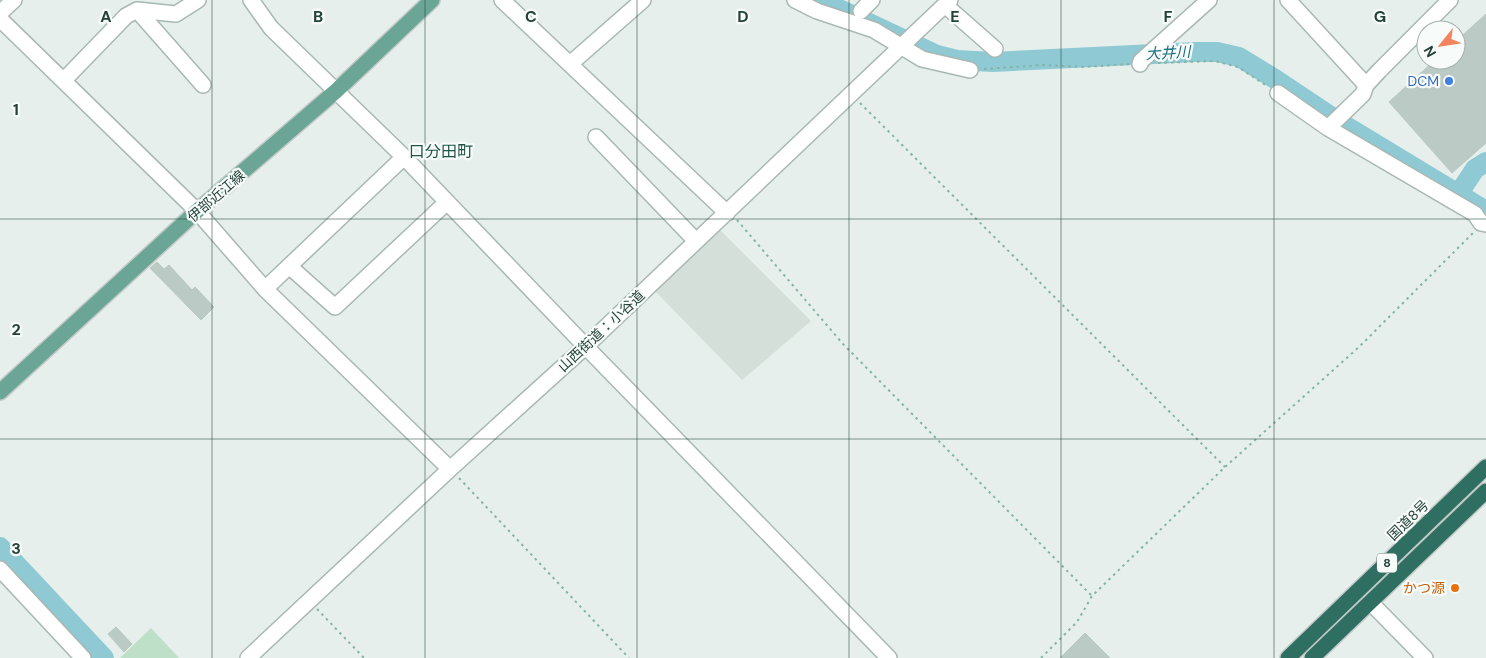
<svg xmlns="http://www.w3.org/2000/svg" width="1486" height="658" font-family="'DM Sans','Noto Sans JP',sans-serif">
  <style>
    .built { fill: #d4dfda }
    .green { fill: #bfe0c8 }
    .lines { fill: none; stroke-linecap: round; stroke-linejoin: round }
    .river { stroke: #8ec9d4; stroke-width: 20 }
    .building { fill: #bbcac4; stroke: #b8c9c2 }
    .minor-casing { stroke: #a8b8b2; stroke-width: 18 }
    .major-casing { stroke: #c2cac8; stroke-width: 18 }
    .highway-casing { stroke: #c2cac8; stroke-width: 18 }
    .path { stroke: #86b3a5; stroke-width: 2; stroke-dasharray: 2.5 4; stroke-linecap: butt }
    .minor { stroke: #fff; stroke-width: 15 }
    .major { stroke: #6aa596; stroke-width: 15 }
    .highway { stroke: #2f6f62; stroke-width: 15 }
    .grid { fill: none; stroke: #24423a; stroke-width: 1; stroke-opacity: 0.55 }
    .shop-dot { fill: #3f7fe0; stroke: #f7fbf9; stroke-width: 2 }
    .food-dot { fill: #e8710a; stroke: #f7fbf9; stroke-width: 2 }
    .labels { text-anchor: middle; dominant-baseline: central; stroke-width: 4.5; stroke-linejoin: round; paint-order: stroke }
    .shield { fill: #f7fbf9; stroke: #637a73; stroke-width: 1 }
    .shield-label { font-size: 12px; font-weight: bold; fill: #24423a }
    .shop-label { font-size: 14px; fill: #366cbe; stroke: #f7fbf9; text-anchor: end }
    .street-label { font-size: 14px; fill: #24423a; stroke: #f7fbf9 }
    .food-label { font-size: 14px; fill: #c56008; stroke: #f7fbf9; text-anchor: end }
    .water-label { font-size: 15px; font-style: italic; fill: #1c6f80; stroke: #f7fbf9 }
    .quarter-label { font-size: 16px; fill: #1f5548; stroke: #f7fbf9 }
    .grid-label { font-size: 16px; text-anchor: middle; font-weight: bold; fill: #24423a; stroke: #f7fbf9; stroke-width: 4.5; stroke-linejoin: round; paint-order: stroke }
  </style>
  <rect width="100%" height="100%" fill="#e6efeb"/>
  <path class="built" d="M719,229L811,321L742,380L652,288Z"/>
  <path class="green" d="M151,628L179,658H120Z"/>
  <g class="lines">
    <path class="river" d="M820,0L937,55L957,60L993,62L1195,52H1217L1239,57L1275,79L1341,123L1486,211
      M1459,193L1475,169L1486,162
      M0,547L104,658"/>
  </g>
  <path class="building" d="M1486,14V143L1452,173L1389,102L1435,60H1456V41Z
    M157,262L164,269L169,265L192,290L195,287L214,307L201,320L150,268Z
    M116,627L132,644L124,652L108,634Z
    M1085,633L1110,658H1060Z"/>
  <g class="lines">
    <g class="minor-casing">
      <path id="minor" d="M251,0L271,28L404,157L591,352L889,658
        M502,0L727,213
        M795,0L817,11L874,30L922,59L970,70
        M1288,0L1366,85
        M945,5L995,49
        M137,10L203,85
        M861,11L872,0
        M0,13L14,0
        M0,19L197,211L265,289L450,469
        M570,64L643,0
        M1140,64L1141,61L1209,0
        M64,80L126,16L137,10L176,14L198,0
        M1278,93L1328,128L1475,214L1481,223L1486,224
        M1328,128L1363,94L1366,85L1380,70L1450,0
        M596,137L696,241
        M289,266L335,307L447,202
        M265,289L404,157
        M0,569L83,658
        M1370,602L1425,658
        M248,658L450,469L586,346L950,0"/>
    </g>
    <g class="major-casing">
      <path id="major" d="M0,392L197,211L336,91L432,0"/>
    </g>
    <g class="highway-casing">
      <path id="highway" d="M1288,658L1486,467
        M1312,658L1486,491"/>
    </g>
    <path class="path" d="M1158,63L1215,61L1238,67L1267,86
      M984,69L1043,65L1084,67L1129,64
      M860,103L1225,467
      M737,220L843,344L1092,596
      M459,478L629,658
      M317,609L364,658
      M1041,658L1077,622L1092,596L1225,467L1359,347L1473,233"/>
    <use href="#minor" class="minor"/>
    <use href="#major" class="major"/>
    <use href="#highway" class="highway"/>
  </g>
  <path class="grid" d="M212,0V658M425,0V658M637,0V658M849,0V658M1061,0V658M1274,0V658M0,219H1486M0,439H1486"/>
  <circle class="shop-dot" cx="1449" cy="81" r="5"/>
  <circle class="food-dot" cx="1455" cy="588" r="5"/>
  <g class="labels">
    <rect class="shield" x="1377" y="553.5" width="20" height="19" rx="4"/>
    <g class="shield-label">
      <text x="1387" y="563">8</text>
    </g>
    <g class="shop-label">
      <text x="1439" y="81">DCM</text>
    </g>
    <g class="street-label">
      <text transform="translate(216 196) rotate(-41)">伊部近江線</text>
      <text transform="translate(601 331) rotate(-43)">山西街道：小谷道</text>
      <text transform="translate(1408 520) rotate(-44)">国道8号</text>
    </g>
    <g class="food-label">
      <text x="1445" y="588">かつ源</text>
    </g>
    <g class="water-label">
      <text transform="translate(1168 53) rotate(-3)">大井川</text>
    </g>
    <g class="quarter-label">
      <text x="441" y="151">口分田町</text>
    </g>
  </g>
  <g class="grid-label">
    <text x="106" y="22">A</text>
    <text x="318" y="22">B</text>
    <text x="531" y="22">C</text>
    <text x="743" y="22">D</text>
    <text x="955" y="22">E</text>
    <text x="1168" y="22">F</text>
    <text x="1380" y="22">G</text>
    <text x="16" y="115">1</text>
    <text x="16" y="335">2</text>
    <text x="16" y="554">3</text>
  </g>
  <g transform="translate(1441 45) rotate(240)"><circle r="24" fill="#f7fbf9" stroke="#a3b1ad"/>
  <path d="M0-4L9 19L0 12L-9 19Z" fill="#f4845f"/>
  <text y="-8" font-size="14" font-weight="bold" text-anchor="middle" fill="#24423a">N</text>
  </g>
</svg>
